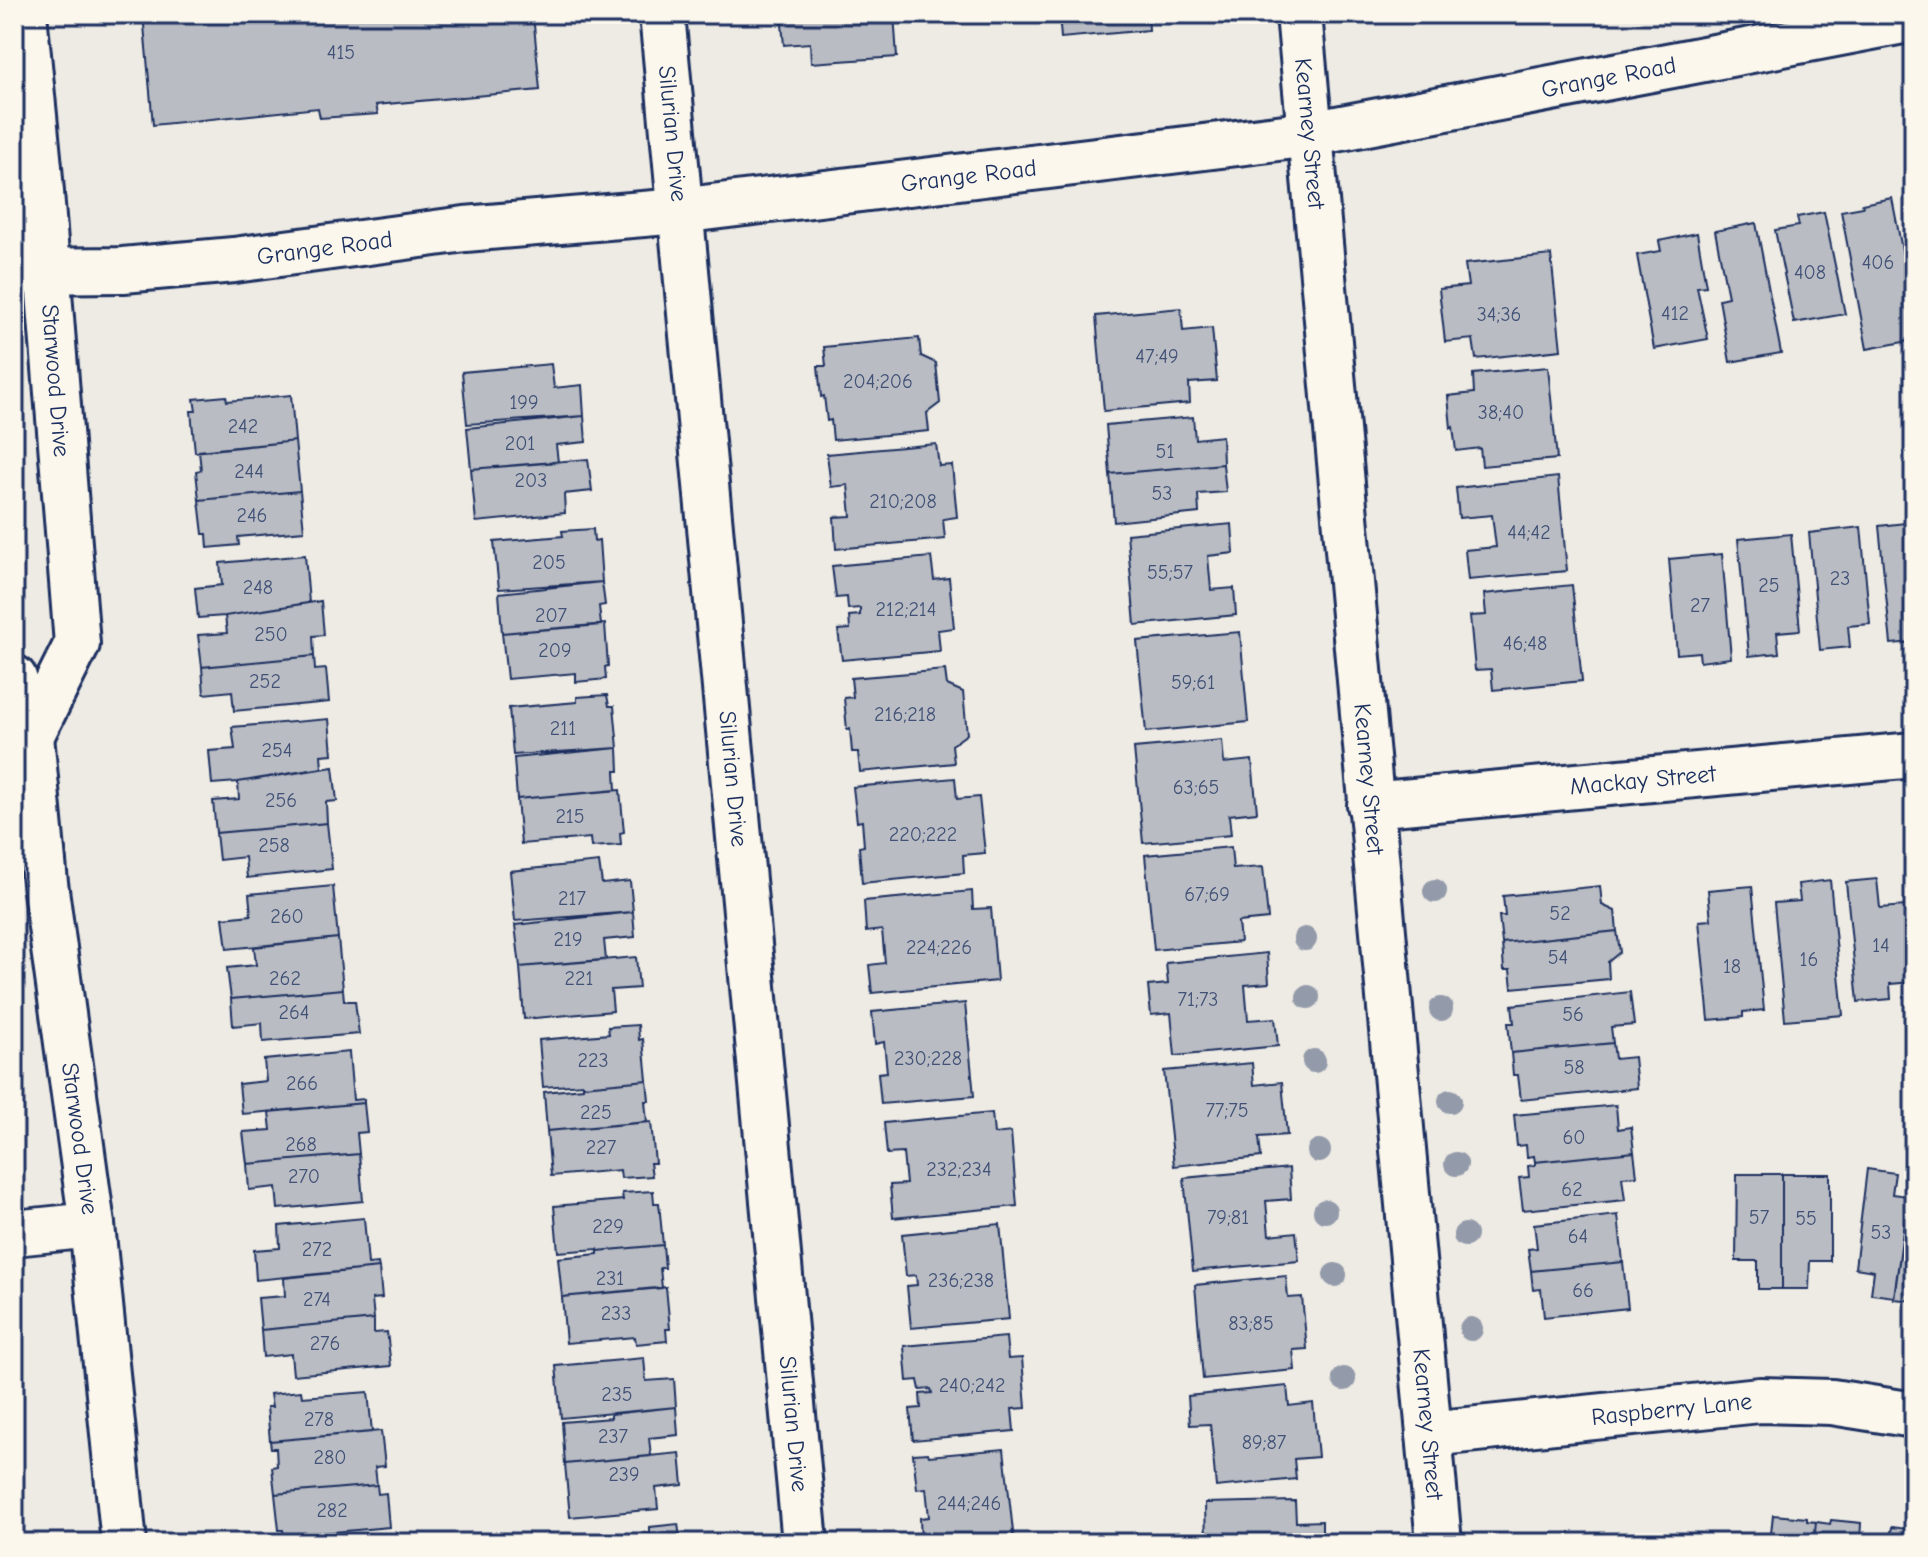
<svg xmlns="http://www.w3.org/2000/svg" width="1928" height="1557" font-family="'Comic Neue',sans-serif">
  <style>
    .building { fill: #b9bcc3; stroke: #1b2f5e; stroke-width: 2 }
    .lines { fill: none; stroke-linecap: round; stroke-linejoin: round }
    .minor-casing { stroke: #1b2f5e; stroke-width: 50 }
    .major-casing { stroke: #1b2f5e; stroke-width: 50 }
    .minor { stroke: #fbf7ec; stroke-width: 44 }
    .major { stroke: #fbf7ec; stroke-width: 44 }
    .tree { fill: #939aaa }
    .labels { text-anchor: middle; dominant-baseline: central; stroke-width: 6; stroke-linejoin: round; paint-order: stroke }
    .number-label { font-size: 20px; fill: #425277 }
    .street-label { font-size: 24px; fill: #1b2f5e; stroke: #fbf7ec }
  </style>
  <rect width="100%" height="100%" fill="#eeebe4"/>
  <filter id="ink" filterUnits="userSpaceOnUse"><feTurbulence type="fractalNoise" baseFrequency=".0125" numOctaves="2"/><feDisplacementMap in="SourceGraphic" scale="16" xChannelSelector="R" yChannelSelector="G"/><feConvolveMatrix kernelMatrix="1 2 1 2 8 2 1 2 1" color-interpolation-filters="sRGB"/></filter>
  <g filter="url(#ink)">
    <path class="building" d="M143,14H533L540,90L376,105L378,114L320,118L318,108L153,125Z
      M781,14H894L897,57L811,63L810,43L784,45Z
      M1059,14H1148L1149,30L1061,38Z
      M1892,198L1914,312V340L1867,349L1841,211L1863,207L1862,204Z
      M1824,212L1845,314L1794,323L1775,230L1799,226L1797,217Z
      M1756,223L1781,353L1730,362L1719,299L1728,297L1715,231Z
      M1697,233L1706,286L1697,287L1708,339L1654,349L1637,255L1661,251L1659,241Z
      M1551,255L1561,350L1476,359L1473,339L1445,342L1439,289L1468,286L1465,264Z
      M1181,308L1183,331L1212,328L1217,381L1189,383L1190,403L1104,411L1096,316Z
      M919,338L921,356L936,363L940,403L927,413L929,431L833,440L831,420L827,421L824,396L821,397L818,366H826L824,347Z
      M551,364L554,388L582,385L584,416L467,424L462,372Z
      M1548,367L1557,459L1482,466L1480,448L1456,451L1453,427L1451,428L1448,396L1474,393L1473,374Z
      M291,395L295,441L195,452L191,411H196L194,399L226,396L227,401Z
      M584,416L586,442L556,445L558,462L471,469L467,428Z
      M1193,417L1195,439L1222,436L1223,464L1110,474L1106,425Z
      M295,441L300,491L199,500L196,471L201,470L199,451Z
      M936,444L939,466L952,465L957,517L943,519L945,539L836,549L834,517L851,516L848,485L831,487L827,454Z
      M588,459L592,491L564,494L565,513L476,522L471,469Z
      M1223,464L1226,492L1198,494L1199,513L1114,522L1110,474Z
      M1558,477L1567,571L1468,580L1465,550L1496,547L1492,515L1459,518L1456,488Z
      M300,491L304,531L238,537L239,545L208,548L207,534H203L199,500Z
      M1914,522V642L1891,644L1879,526Z
      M1232,524L1234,553L1208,556L1211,590L1234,588L1236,615L1135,625L1127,534Z
      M1861,527L1870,624L1848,626L1850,647L1820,650L1809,533Z
      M593,529L594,541L599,540L602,582L499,589L494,542L563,536L562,531Z
      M1791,534L1800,630L1777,632L1779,653L1749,656L1738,539Z
      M1722,554L1731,658L1700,662L1699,652L1677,654L1669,559Z
      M305,555L309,603L225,616L198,618L195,588L222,585L220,563Z
      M931,557L934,580L949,578L954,628L938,630L940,651L842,660L838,630L850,629L849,616L860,615V608L848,609L847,597L836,598L832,566Z
      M602,582L605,605L599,606L601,625L502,633L499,593Z
      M1572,585L1582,681L1493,690L1491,669L1475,670L1470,616L1486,615L1484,594Z
      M321,601L324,635L313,636L314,656L202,667L198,635L227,633L225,616Z
      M605,624L608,666L605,667L606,679L576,682V673L507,679L502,633Z
      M1240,632L1248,722L1146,732L1137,641Z
      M314,656L315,670L326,669L329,702L234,711L232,691L204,694L202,667Z
      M945,670L947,685L963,692L967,734L952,745L954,763L860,772L858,752H852L850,729L847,730L844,698L853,697L851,678Z
      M607,695L609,706H614L618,748L513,755L509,708L577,702V697Z
      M329,719L332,754L321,755L322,768L238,782L212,784L209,751L235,749L232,727Z
      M1222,740L1224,763L1252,760L1257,812L1229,815L1231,835L1143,843L1134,748Z
      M618,748L619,771H615L616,790L517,799L514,758Z
      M333,767L337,801L326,802L327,823L216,833L213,801L239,799L238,782Z
      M955,778L957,799L979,797L985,853L963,855L964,873L862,883L859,847L864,846L862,821L857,822L853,787Z
      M620,790L624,832L620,833L621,845L591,847L590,838L521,844L517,799Z
      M327,823L332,869L247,878L245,857L219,860L216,833Z
      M1231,847L1233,869L1263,867L1268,919L1238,922L1240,942L1154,950L1145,855Z
      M599,862L602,884L630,881L633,912L515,921L510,871Z
      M1877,879L1880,908L1906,906L1913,982L1890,984L1891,999L1858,1002L1846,882Z
      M1830,880L1843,1015L1785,1020L1774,903L1800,901L1798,884Z
      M333,886L338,938L227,949L223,918L251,915L249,894Z
      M1600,886L1602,905L1615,911L1617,931L1502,943L1499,916H1505L1503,896Z
      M1752,886L1764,1010L1743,1012V1017L1709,1020L1699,921L1711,920L1708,890Z
      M972,891L973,909L991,908L997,981L872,993L869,965L885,963L882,930L866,932L864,901Z
      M633,912L635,937L604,940L606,960L520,967L515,925Z
      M1617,931L1620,952L1608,962L1609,979L1512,988L1510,970H1504L1502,943Z
      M338,938L343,989L231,999L227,968L256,965L254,947Z
      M1267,953L1269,983L1245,985L1248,1020L1275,1018L1278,1046L1175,1056L1171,1013L1151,1015L1148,986L1168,984L1166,963Z
      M636,957L639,988L611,990L613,1011L524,1019L520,967Z
      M343,989L344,1001H355L359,1034L263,1042L262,1023L233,1026L231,999Z
      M1630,992L1634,1025L1611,1027L1613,1043L1511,1053L1508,1023H1514L1512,1005Z
      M965,1003L974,1096L881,1104L878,1073L887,1072L884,1042L875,1044L872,1012Z
      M638,1025L639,1040L643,1039L647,1080L583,1086V1084L543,1087L539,1040L609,1034L608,1027Z
      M1613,1043L1615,1059L1634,1057L1637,1088L1521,1100L1518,1075H1513L1511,1053Z
      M349,1052L353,1100L364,1099V1103L242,1114L239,1084L266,1081L264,1060Z
      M1252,1063L1254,1085L1282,1082L1287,1135L1259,1137L1261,1157L1174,1166L1164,1071Z
      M647,1080L649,1101H645L647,1122L547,1131L544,1092L583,1088V1086Z
      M364,1103L367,1132L357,1133L359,1154L247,1164L243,1132L271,1130L269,1112Z
      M1616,1105L1618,1129L1631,1127L1634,1152L1535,1162L1534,1156L1527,1157L1526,1145L1517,1146L1514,1115Z
      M992,1113L994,1134L1011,1132L1017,1206L893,1218L890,1185L906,1184L903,1153L887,1154L884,1123Z
      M651,1122L655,1163H650L652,1176L621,1178L620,1170L551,1176L547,1131Z
      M1634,1152L1637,1176L1622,1177L1625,1200L1523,1210L1519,1178L1529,1177L1528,1166L1535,1165V1162Z
      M359,1154L363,1201L278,1209L276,1187L249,1190L247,1164Z
      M1289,1168L1291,1199L1266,1201L1269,1235L1296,1232L1299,1261L1193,1271L1184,1178Z
      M1867,1169L1895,1173L1892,1194L1908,1196L1894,1297L1871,1294L1874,1271L1855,1268Z
      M1737,1174H1782V1289H1758V1261H1736Z
      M1782,1174H1830V1261H1810L1809,1289H1782Z
      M653,1191L654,1203H659L663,1245L598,1251V1249L558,1252L554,1206L623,1200L622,1193Z
      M1908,1196L1914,1197V1301L1894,1299Z
      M1618,1215L1623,1262L1531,1271L1528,1249L1537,1248L1534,1224Z
      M364,1218L368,1264L378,1263L379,1268L256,1280L254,1250L280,1248L279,1226Z
      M1000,1224L1009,1319L911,1328L907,1286L917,1285L916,1275L906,1276L902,1234Z
      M663,1245L665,1268H660L662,1288L562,1297L558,1258L598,1254V1251Z
      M1623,1262L1628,1308L1544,1317L1541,1289L1533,1290L1531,1271Z
      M379,1268L382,1298L372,1299L374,1319L261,1330L258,1298L285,1296L284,1278Z
      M1286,1276L1288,1298L1302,1297L1307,1349L1293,1350L1295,1370L1203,1379L1195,1285Z
      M666,1287L670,1329H666L667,1341L636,1344L635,1337L566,1343L562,1297Z
      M374,1319V1333L387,1332L391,1366L293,1375L291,1354L263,1357L261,1330Z
      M1006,1337L1008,1359L1022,1358L1026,1408L1012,1409L1014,1431L913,1440L910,1409L921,1408L920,1394L932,1393L931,1389L920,1390L918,1380L907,1381L904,1346Z
      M644,1358L646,1381L674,1379L676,1407L561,1418L556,1366Z
      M1287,1386L1289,1406L1313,1403L1318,1457L1294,1459L1296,1479L1216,1487L1210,1424L1190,1425L1188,1396Z
      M301,1391L302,1397L368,1392L372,1432L270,1441L267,1407H272L270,1394Z
      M676,1407L678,1435L649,1438L651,1456L565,1464L562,1422L611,1418V1414Z
      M381,1431L385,1466L375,1467L377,1485L275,1494L272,1467L277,1466L276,1448H271L270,1441Z
      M1004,1449L1014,1541L995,1543H921L920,1518L929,1517L926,1488L917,1489L913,1454L928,1453L929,1456Z
      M680,1453L683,1485L656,1488L658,1509L570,1517L565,1464Z
      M377,1485L378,1494L386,1493L389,1527L313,1534L314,1540L285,1543L283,1530H279L275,1494Z
      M1295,1501L1296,1522L1322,1521V1543H1206L1205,1503Z
      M1773,1515L1807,1518V1521L1816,1522L1814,1543H1770Z
      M1831,1520L1861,1523L1860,1543H1814L1816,1522L1830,1524Z
      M678,1524L680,1538H683L684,1543H581V1540L650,1534V1527Z
      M1892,1527L1914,1530V1543H1889Z"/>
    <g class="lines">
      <g class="minor-casing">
        <g id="minor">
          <path id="s1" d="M24,14L39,167L77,644L31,736"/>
          <path id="s2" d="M662,14L805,1543"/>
          <path id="s3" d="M1299,14L1439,1543"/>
          <path id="s4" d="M14,678L31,736L45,883L92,1225L124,1543"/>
          <path id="s5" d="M1370,805L1914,755"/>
          <path d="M14,1233L92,1225"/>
          <path id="s6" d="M1429,1434L1760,1400L1832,1402L1914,1415"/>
        </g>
      </g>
      <g class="major-casing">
        <g id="major">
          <path id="s7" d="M14,271L123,270L234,260L465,229L679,211L1310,134L1914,19"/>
        </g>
      </g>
      <use href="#minor" class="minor"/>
      <use href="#major" class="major"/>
    </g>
    <g class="tree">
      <circle cx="1435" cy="891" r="12"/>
      <circle cx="1305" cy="939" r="12"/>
      <circle cx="1308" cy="997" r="12"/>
      <circle cx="1441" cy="1009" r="12"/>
      <circle cx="1314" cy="1061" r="12"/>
      <circle cx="1450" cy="1101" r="12"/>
      <circle cx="1319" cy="1151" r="12"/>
      <circle cx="1456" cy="1164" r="12"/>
      <circle cx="1325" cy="1211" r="12"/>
      <circle cx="1465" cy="1235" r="12"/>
      <circle cx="1335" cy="1275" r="12"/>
      <circle cx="1471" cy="1329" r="12"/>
      <circle cx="1344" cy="1379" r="12"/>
    </g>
  </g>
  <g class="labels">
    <g class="number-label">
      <text x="341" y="52">415</text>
      <text x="1878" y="262">406</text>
      <text x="1810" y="272">408</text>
      <text x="1675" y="313">412</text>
      <text x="1499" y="314">34;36</text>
      <text x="1157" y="356">47;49</text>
      <text x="878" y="381">204;206</text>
      <text x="524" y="402">199</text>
      <text x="1501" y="412">38;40</text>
      <text x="243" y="426">242</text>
      <text x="520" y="443">201</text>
      <text x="1165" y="451">51</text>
      <text x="249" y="471">244</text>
      <text x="531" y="480">203</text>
      <text x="1162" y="493">53</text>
      <text x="903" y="501">210;208</text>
      <text x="252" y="515">246</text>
      <text x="1529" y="532">44;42</text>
      <text x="549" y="562">205</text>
      <text x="1170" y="572">55;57</text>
      <text x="1840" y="578">23</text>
      <text x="1769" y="585">25</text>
      <text x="258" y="587">248</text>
      <text x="1700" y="605">27</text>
      <text x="906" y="609">212;214</text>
      <text x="551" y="615">207</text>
      <text x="271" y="634">250</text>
      <text x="1525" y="643">46;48</text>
      <text x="555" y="650">209</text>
      <text x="265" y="681">252</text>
      <text x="1193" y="682">59;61</text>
      <text x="905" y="714">216;218</text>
      <text x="563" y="728">211</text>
      <text x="277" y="750">254</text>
      <text x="1196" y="787">63;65</text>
      <text x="281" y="800">256</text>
      <text x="570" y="816">215</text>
      <text x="923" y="834">220;222</text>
      <text x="274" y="845">258</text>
      <text x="1207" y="894">67;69</text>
      <text x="572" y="898">217</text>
      <text x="1560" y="913">52</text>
      <text x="287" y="916">260</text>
      <text x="568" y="939">219</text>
      <text x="1881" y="945">14</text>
      <text x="939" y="947">224;226</text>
      <text x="1558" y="957">54</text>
      <text x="1809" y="959">16</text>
      <text x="1732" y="966">18</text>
      <text x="285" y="978">262</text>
      <text x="579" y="978">221</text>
      <text x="1198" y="999">71;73</text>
      <text x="294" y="1012">264</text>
      <text x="1573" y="1014">56</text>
      <text x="928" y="1058">230;228</text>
      <text x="593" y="1060">223</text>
      <text x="1574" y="1067">58</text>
      <text x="302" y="1083">266</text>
      <text x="1227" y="1110">77;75</text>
      <text x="596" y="1112">225</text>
      <text x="1574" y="1137">60</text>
      <text x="301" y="1144">268</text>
      <text x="601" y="1147">227</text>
      <text x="959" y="1169">232;234</text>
      <text x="304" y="1176">270</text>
      <text x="1572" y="1189">62</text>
      <text x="1228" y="1217">79;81</text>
      <text x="1759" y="1217">57</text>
      <text x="1806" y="1218">55</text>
      <text x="608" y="1226">229</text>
      <text x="1881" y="1232">53</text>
      <text x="1578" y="1236">64</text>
      <text x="317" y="1249">272</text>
      <text x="610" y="1278">231</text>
      <text x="961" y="1280">236;238</text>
      <text x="1583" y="1290">66</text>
      <text x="317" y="1299">274</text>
      <text x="616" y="1313">233</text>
      <text x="1251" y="1323">83;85</text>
      <text x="325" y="1343">276</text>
      <text x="972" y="1385">240;242</text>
      <text x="617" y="1394">235</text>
      <text x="319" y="1419">278</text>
      <text x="613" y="1436">237</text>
      <text x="1264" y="1442">89;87</text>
      <text x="330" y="1457">280</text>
      <text x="624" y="1474">239</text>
      <text x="969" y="1503">244;246</text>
      <text x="332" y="1510">282</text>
    </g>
    <g class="street-label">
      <text stroke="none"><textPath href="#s7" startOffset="1608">Grange Road</textPath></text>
      <text stroke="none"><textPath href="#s2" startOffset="120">Silurian Drive</textPath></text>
      <text stroke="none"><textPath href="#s3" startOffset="120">Kearney Street</textPath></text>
      <text stroke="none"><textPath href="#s7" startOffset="960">Grange Road</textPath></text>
      <text stroke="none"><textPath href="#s7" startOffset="312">Grange Road</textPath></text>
      <text stroke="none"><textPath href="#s1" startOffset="368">Starwood Drive</textPath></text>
      <text stroke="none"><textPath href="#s2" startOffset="768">Silurian Drive</textPath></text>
      <text stroke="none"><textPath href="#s3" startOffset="768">Kearney Street</textPath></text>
      <text stroke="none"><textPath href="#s5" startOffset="274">Mackay Street</textPath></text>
      <text stroke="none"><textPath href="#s4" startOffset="466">Starwood Drive</textPath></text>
      <text stroke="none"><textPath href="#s6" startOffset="244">Raspberry Lane</textPath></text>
      <text stroke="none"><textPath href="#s2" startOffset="1416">Silurian Drive</textPath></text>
      <text stroke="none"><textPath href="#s3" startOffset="1416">Kearney Street</textPath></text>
    </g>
  </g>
  <rect width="1928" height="1557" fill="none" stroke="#fbf7ec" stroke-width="48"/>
  <rect x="24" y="24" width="1880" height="1509" fill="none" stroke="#1b2f5e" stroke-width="3" filter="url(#ink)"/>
</svg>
